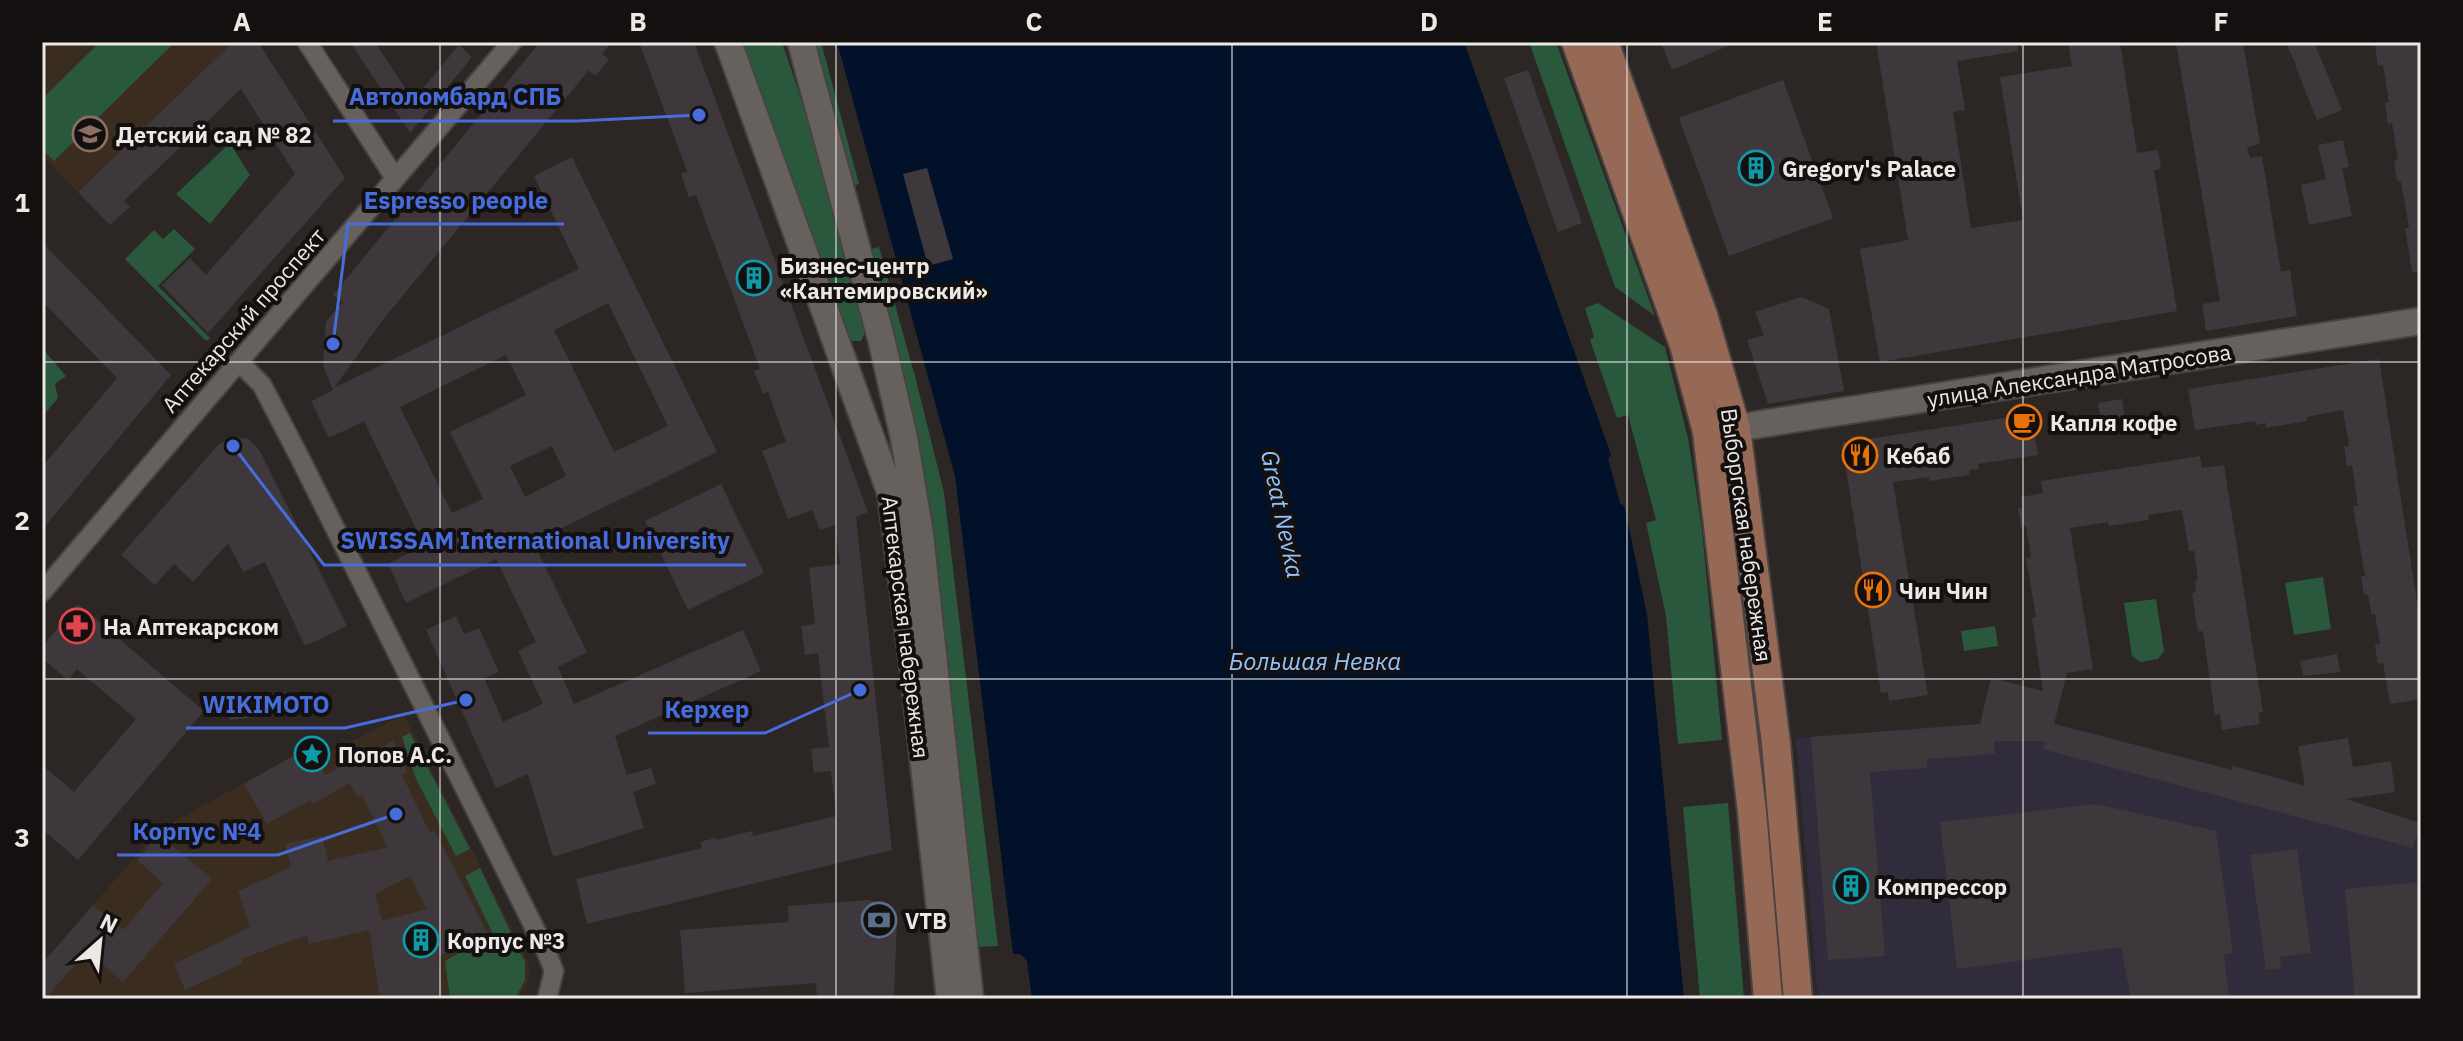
<svg xmlns="http://www.w3.org/2000/svg" width="2463" height="1041" font-family="'IBM Plex Sans',sans-serif">
  <style>
    .industrial { fill: #312c3c }
    .education { fill: #3a2c1f }
    .green { fill: #29583d }
    .water { fill: #001129 }
    .building { fill: #3e383c; fill-rule: evenodd }
    .lines { fill: none; stroke-linecap: round; stroke-linejoin: round }
    .street-casing { stroke: #484341; stroke-width: 22 }
    .secondary-casing { stroke: #484341; stroke-width: 30 }
    .primary-casing { stroke: #484341; stroke-width: 32 }
    .street { stroke: #67615e; stroke-width: 18 }
    .secondary { stroke: #67615e; stroke-width: 26 }
    .primary { stroke: #966956; stroke-width: 28 }
    .grid { fill: none; stroke: #ece8e6; stroke-width: 2; stroke-opacity: 0.55 }
    .labels { text-anchor: middle; dominant-baseline: central; stroke-width: 8; stroke-linejoin: round; paint-order: stroke }
    .poi-label { font-size: 22px; font-weight: bold; fill: #ece8e6; stroke: #13100f; text-anchor: start }
    .street-label { font-size: 22px; fill: #ece8e6; stroke: #13100f }
    .water-label { font-size: 24px; font-style: italic; fill: #92c2fd; stroke: #13100f }
    .leader { fill: none; stroke: #466ddb; stroke-width: 3 }
    .callout-dot { fill: #466ddb; stroke: #13100f; stroke-width: 3 }
    .callout-label { font-size: 24px; text-anchor: middle; font-weight: bold; fill: #466ddb; stroke: #13100f; stroke-width: 8; stroke-linejoin: round; paint-order: stroke }
    .neatline { fill: none; stroke: #ece8e6; stroke-width: 3 }
    .grid-label { font-size: 26px; text-anchor: middle; font-weight: bold; fill: #ece8e6 }
  </style>
  <rect width="100%" height="100%" fill="#2c2624"/>
  <path class="industrial" d="M2050,722L2231,770L2233,766L2283,779L2421,823V999H1818L1796,738L1992,723Z"/>
  <path class="education" d="M46,42H233L78,192L42,155V46Z
    M404,715L528,961L529,971L528,981L518,999H42V964L157,831L309,747L316,759Z"/>
  <path class="green" d="M100,42H175L54,161L42,149V99Z
    M741,42H782L807,117L866,331L861,341H849Z
    M813,42H821L859,184L852,186Z
    M1529,42H1556L1655,316L1615,287Z
    M230,143L250,175L210,224L176,194Z
    M174,229L195,249L158,286L210,338L208,340H205L125,259L154,230L163,239Z
    M879,247L916,380L944,493L998,946L977,947L868,250Z
    M1598,303L1665,347L1688,438L1702,530L1722,740L1678,744L1666,616L1646,523L1656,520L1628,415L1617,418L1590,340L1594,337L1585,308Z
    M42,348L66,376L55,384L58,398L42,417Z
    M2323,577L2331,629L2294,635L2285,583Z
    M2156,599L2164,651L2158,659L2140,662L2132,656L2124,603Z
    M1995,626L1998,646L1964,651L1961,631Z
    M410,733L470,849L456,856L416,779L402,737Z
    M1728,803L1744,999H1700L1683,807Z
    M480,868L525,962V980L515,999H450L445,961L493,934L465,876Z"/>
  <path class="water" d="M837,42H1464L1609,449L1611,455L1608,458L1620,503L1624,506L1626,513L1647,615L1684,999H1032L1027,961L1020,954H1013L955,476Z"/>
  <path class="building" d="M233,42H258L345,178L208,333L162,285L190,258L206,275L295,174L241,89L124,201L130,207L110,225L78,192Z
    M350,42H375L413,100L459,45L472,57L410,133Z
    M540,42H612L602,54L609,60L595,76L589,70L381,322L334,388L579,269L534,176L572,157L717,452L533,542L587,652L558,667L574,704L743,630L761,671L615,736L627,775L651,768L656,784L633,792L644,828L553,857L528,774L496,788L426,630L456,616L464,634L479,628L499,672L484,678L503,722L543,704L518,651L536,642L496,559L406,603L388,564L424,545L364,421L329,438L311,401L333,390L323,365L326,322L343,302L333,295ZM608,303L668,426L614,452L554,330ZM506,355L526,395L450,432L483,499L452,513L400,407ZM552,446L566,476L525,497L510,466Z
    M639,42H694L868,512L856,517L892,850L587,924L576,879L702,848L700,842L715,838L716,840L752,831L753,836L836,816L831,771L814,773L811,749L829,747L818,653L805,655L801,626L815,624L809,568L840,564L835,525L820,530L812,510L788,519L762,451L786,442L768,392L763,394L754,371L760,369L696,195L689,197L681,174L687,171Z
    M1661,42H1737L1672,70Z
    M1876,42H2017L2018,51L1957,61L1965,110L1953,112L1971,228L2023,220L2000,77L2072,66L2068,42H2120L2137,153L2158,150L2161,169L2154,170L2177,311L1880,362L1860,249L1908,240Z
    M2185,42H2243L2260,143L2247,148L2250,158L2262,156L2281,272L2290,270L2297,316L2206,331L2202,304L2220,301L2176,43Z
    M2285,42H2314L2342,110L2317,120L2295,65L2296,64Z
    M2379,42H2421V272H2412L2405,228H2409L2401,181H2397L2394,160L2398,159L2392,123L2388,124L2385,103L2389,102L2383,65L2378,66L2375,45H2379Z
    M1528,70L1582,223L1558,232L1504,78Z
    M1783,80L1833,218L1729,256L1679,118Z
    M2343,140L2349,167L2342,168L2352,216L2309,225L2301,185L2326,179L2318,145Z
    M927,168L953,259L928,266L903,174Z
    M42,242L171,375L42,530V467L117,378L42,301Z
    M1801,297L1829,309L1844,391L1768,404L1747,340L1764,335L1755,312Z
    M2379,359L2421,627V699L2390,704L2383,663L2378,664L2375,645L2380,644L2375,614L2372,615L2368,595H2364L2361,576H2365L2353,506H2358L2352,465L2347,466L2344,446H2349L2343,410L2306,417L2307,421L2266,428V423L2256,425L2255,421L2195,430L2188,389Z
    M2122,399L2125,418L2101,421L2098,403Z
    M2031,414L2038,455L1978,464L1979,469L1969,470V475L1929,481V477L1893,482L1928,695L1889,701L1888,692L1881,693L1842,443Z
    M233,437L249,439L260,451L347,626L305,646L265,562L243,572L228,543L193,582L174,564L155,585L121,555L219,444Z
    M2200,456L2202,468L2224,465L2263,712L2258,713L2260,724L2222,730L2220,714L2215,715L2203,631L2198,632L2192,593L2196,592L2195,581L2198,580L2194,551H2189L2182,510L2148,515L2149,520L2109,526L2108,522L2070,528L2093,669L2067,673L2054,724L2232,770L2233,766L2305,786L2298,746L2348,738L2353,767L2391,761L2395,792L2346,799L2420,823L2413,848L2043,749L2045,741H1994L1995,754L1927,759V768L1870,772L1885,956L1828,960L1811,737L1980,724L1991,678L2043,691L2032,618L2036,617L2026,558L2031,557L2026,526L2021,527L2018,508H2022L2021,497L2043,493L2041,481Z
    M721,484L764,573L688,610L645,521Z
    M78,604L204,711L78,860L42,829V765L74,792L136,719L77,669L68,680L42,658V647Z
    M2337,654L2340,672L2303,676L2300,661Z
    M286,692L288,714L230,720L227,699Z
    M393,741L408,772L402,775L430,833L434,830L487,932L438,957L443,999H380L369,930L309,944L307,935L241,959L243,963L185,990L174,964L250,927L238,891L291,867L285,844L322,836L328,861L388,847L362,795L357,797L349,783L313,804L310,800L267,824L244,784L309,747L325,775ZM410,876L427,909L382,921L375,894Z
    M2096,804L2216,831L2233,953L2224,954L2229,999H2131L2121,947L1957,969L1940,822Z
    M159,834L212,879L123,982L87,951L45,999H42V964L93,905L123,930L163,883L137,860Z
    M2297,849L2311,953L2280,957L2281,968L2266,970L2250,855Z
    M2421,882V999H2355L2345,889Z
    M868,900L878,903L885,920H897L894,999H817L816,983L685,993L680,930L789,922L788,906Z"/>
  <g class="lines">
    <g class="street-casing">
      <path id="street" d="M307,42L395,178
        M239,362L262,385L301,460L547,953L554,971L547,999
        M42,592L512,42"/>
    </g>
    <g class="secondary-casing">
      <path id="secondary" d="M728,42L891,494L914,675L950,999
        M801,42L881,338L904,438L920,534L970,999
        M1736,428L2421,321"/>
    </g>
    <g class="primary-casing">
      <path id="primary" d="M1576,42L1684,345L1707,432L1752,812L1768,999
        M1604,42L1703,315L1736,428L1776,743L1798,999"/>
    </g>
    <use href="#street" class="street"/>
    <use href="#secondary" class="secondary"/>
    <use href="#primary" class="primary"/>
  </g>
  <path class="grid" d="M440,42V999M836,42V999M1232,42V999M1627,42V999M2023,42V999M42,362H2421M42,679H2421"/>
  <defs>
    <g id="school-ring" transform="scale(1.8)"><circle r="9.5" fill="#13100f" stroke="#8d6e63" stroke-width="1.5"/><path d="M0-5L7-2L0 1L-7-2ZM-4 1L0 2.5L4 1V4Q0 6-4 4Z" fill="#8d6e63"/></g>
    <g id="building-ring" transform="scale(1.8)"><circle r="9.5" fill="#13100f" stroke="#0f9aa8" stroke-width="1.5"/><path d="M-4-6H4V6H1V3H-1V6H-4ZM-2.5-4.3h1.7v1.8h-1.7ZM.8-4.3h1.7v1.8H.8ZM-2.5-1h1.7V.8h-1.7ZM.8-1h1.7V.8H.8Z" fill="#0f9aa8"/></g>
    <g id="cafe-ring" transform="scale(1.8)"><circle r="9.5" fill="#13100f" stroke="#e8710a" stroke-width="1.5"/><path d="M-5.5-4.5H6V0H3Q3 3.5 0 3.5H-2.5Q-5.5 3.5-5.5 0ZM3-3.2v2h1.7v-2ZM-6 4.5H4V6H-6Z" fill="#e8710a"/></g>
    <g id="restaurant-ring" transform="scale(1.8)"><circle r="9.5" fill="#13100f" stroke="#e8710a" stroke-width="1.5"/><path d="M-5-6h1v4h1v-4h1v4h1v-4h1v5L-1.5 .5V6h-2V.5L-5-1ZM5-6V6H3V1.5H1.5Q1.5-4 5-6Z" fill="#e8710a"/></g>
    <g id="pharmacy-ring" transform="scale(1.8)"><circle r="9.5" fill="#13100f" stroke="#e0444e" stroke-width="1.5"/><path d="M-2-6h4v4h4v4h-4v4h-4v-4h-4v-4h4Z" fill="#e0444e"/></g>
    <g id="sight-ring" transform="scale(1.8)"><circle r="9.5" fill="#13100f" stroke="#0f9aa8" stroke-width="1.5"/><path d="M0-6L1.8-2.2L6-1.7L2.9 1.2L3.7 5.4L0 3.3L-3.7 5.4L-2.9 1.2L-6-1.7L-1.8-2.2Z" fill="#0f9aa8"/></g>
    <g id="bank-ring" transform="scale(1.8)"><circle r="9.5" fill="#13100f" stroke="#5c6f8a" stroke-width="1.5"/><path d="M-6-4H6V4H-6ZM0-2.3a2.3 2.3 0 1 0 0 4.6a2.3 2.3 0 1 0 0-4.6Z" fill="#5c6f8a"/></g>
  </defs>
  <g fill-rule="evenodd">
    <use href="#school-ring" x="90" y="134"/>
    <use href="#building-ring" x="1756" y="168"/>
    <use href="#building-ring" x="754" y="278"/>
    <use href="#cafe-ring" x="2024" y="422"/>
    <use href="#restaurant-ring" x="1860" y="455"/>
    <use href="#restaurant-ring" x="1873" y="590"/>
    <use href="#pharmacy-ring" x="77" y="626"/>
    <use href="#sight-ring" x="312" y="754"/>
    <use href="#building-ring" x="1851" y="886"/>
    <use href="#bank-ring" x="879" y="920"/>
    <use href="#building-ring" x="421" y="940"/>
  </g>
  <g class="labels">
    <g class="poi-label">
      <text x="116" y="134">Детский сад № 82</text>
      <text x="1782" y="168">Gregory's Palace</text>
      <text x="780" y="265">Бизнес-центр<tspan x="780" dy="25">«Кантемировский»</tspan></text>
      <text x="2050" y="422">Капля кофе</text>
      <text x="1886" y="455">Кебаб</text>
      <text x="1899" y="590">Чин Чин</text>
      <text x="103" y="626">На Аптекарском</text>
      <text x="338" y="754">Попов А.С.</text>
      <text x="1877" y="886">Компрессор</text>
      <text x="905" y="920">VTB</text>
      <text x="447" y="940">Корпус №3</text>
    </g>
    <g class="street-label">
      <text transform="translate(243 320) rotate(-49)">Аптекарский проспект</text>
      <text transform="translate(2079 375) rotate(-9)">улица Александра Матросова</text>
      <text transform="translate(1747 535) rotate(82)">Выборгская набережная</text>
      <text transform="translate(906 627) rotate(83)">Аптекарская набережная</text>
    </g>
    <g class="water-label">
      <text transform="translate(1283 514) rotate(78)">Great Nevka</text>
      <text x="1315" y="661">Большая Невка</text>
    </g>
  </g>
  <path class="leader" d="M699 115L577 121H333M333 344L348 224H564M233 446L324 565H746M466 700L345 728H186M860 690L765 733H648M396 814L278 855H117"/>
  <g class="callout-dot">
    <circle cx="699" cy="115" r="8"/>
    <circle cx="333" cy="344" r="8"/>
    <circle cx="233" cy="446" r="8"/>
    <circle cx="466" cy="700" r="8"/>
    <circle cx="860" cy="690" r="8"/>
    <circle cx="396" cy="814" r="8"/>
  </g>
  <g class="callout-label">
    <text x="455" y="105">Автоломбард СПБ</text>
    <text x="456" y="209">Espresso people</text>
    <text x="535" y="549">SWISSAM International University</text>
    <text x="266" y="713">WIKIMOTO</text>
    <text x="707" y="718">Керхер</text>
    <text x="197" y="840">Корпус №4</text>
  </g>
  <rect width="2463" height="1041" fill="none" stroke="#13100f" stroke-width="88"/>
  <g transform="translate(100 941) rotate(27)" stroke="#13100f" stroke-width="6" paint-order="stroke">
  <path d="M0-6L14 30L0 20L-14 30Z" fill="#ece8e6"/>
  <text y="-12" font-size="22" font-weight="bold" text-anchor="middle" fill="#ece8e6">N</text>
  </g>
  <rect x="44" y="44" width="2375" height="953" class="neatline"/>
  <g class="grid-label">
    <text x="242" y="31">A</text>
    <text x="638" y="31">B</text>
    <text x="1034" y="31">C</text>
    <text x="1429" y="31">D</text>
    <text x="1825" y="31">E</text>
    <text x="2221" y="31">F</text>
    <text x="22" y="212">1</text>
    <text x="22" y="530">2</text>
    <text x="22" y="847">3</text>
  </g>
</svg>
